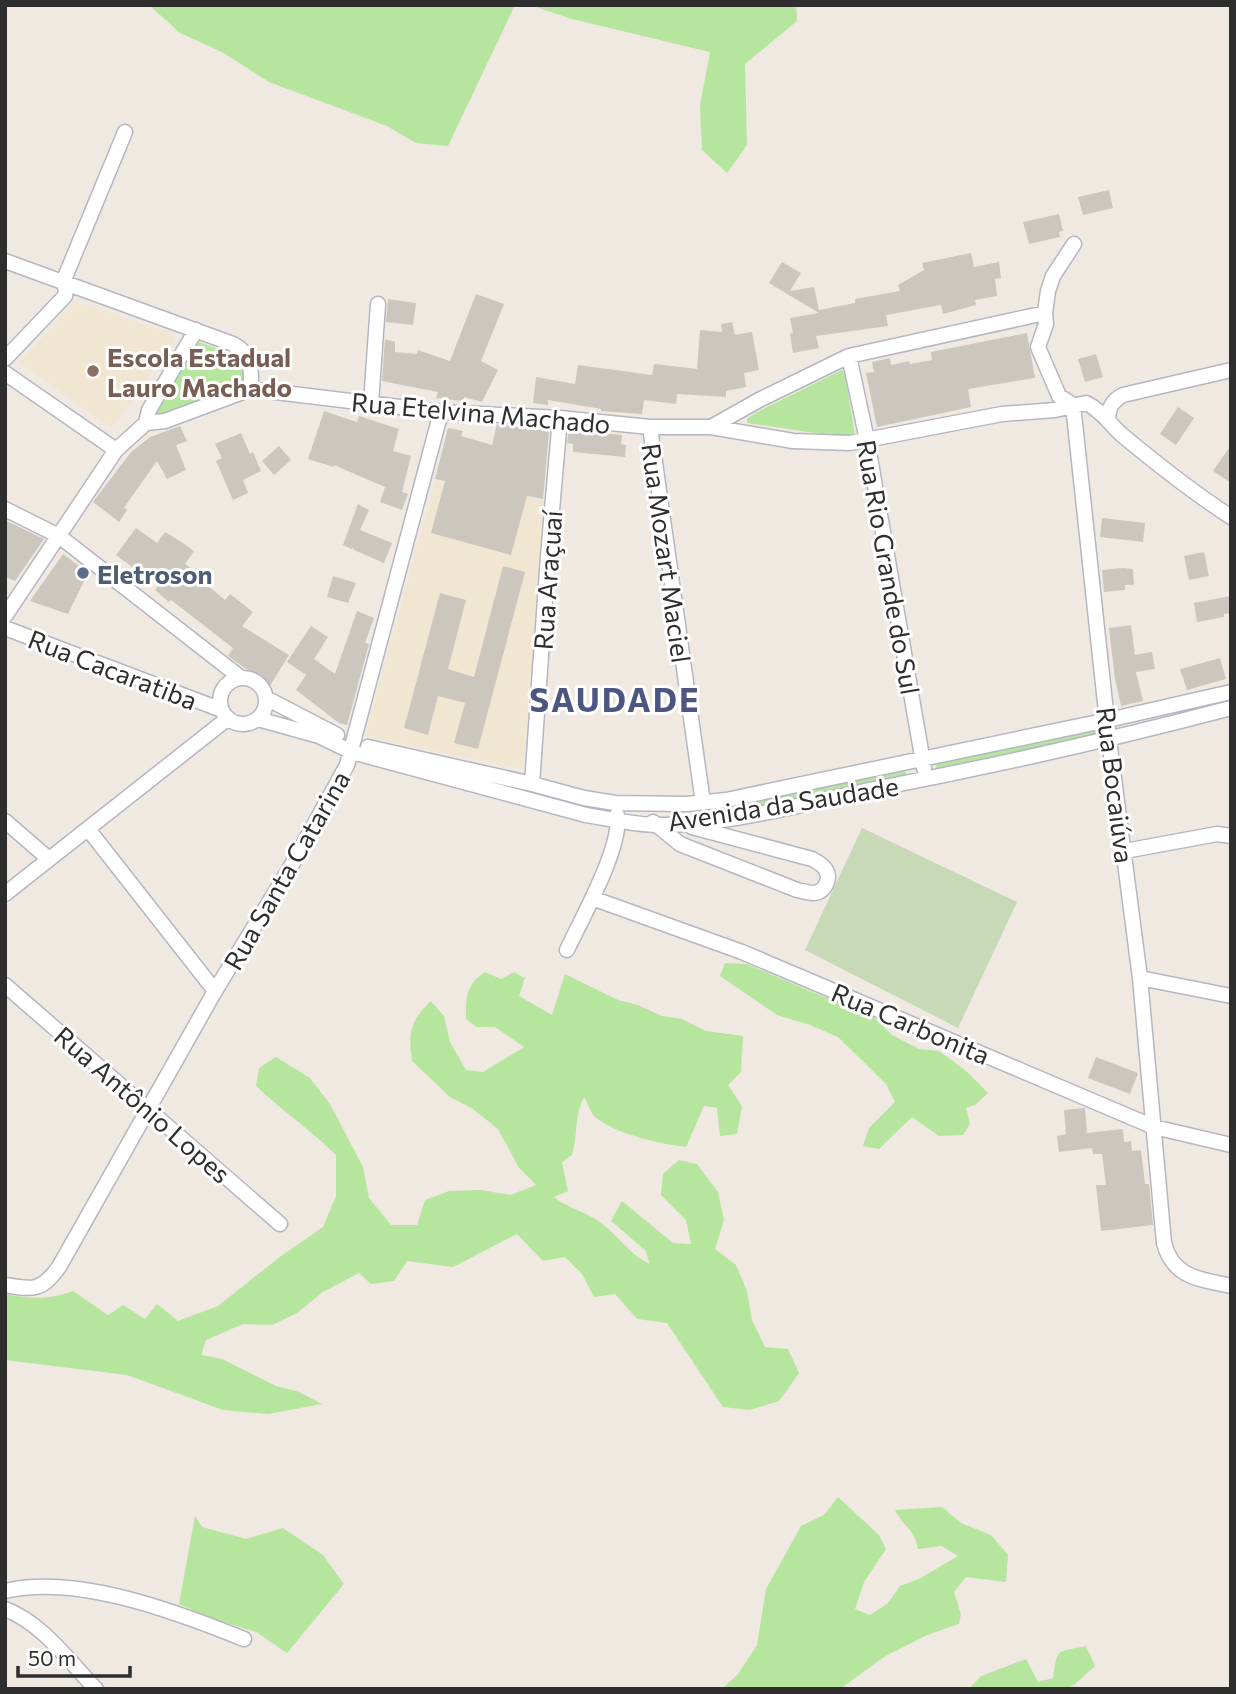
<svg xmlns="http://www.w3.org/2000/svg" width="1236" height="1694" font-family="Commissioner,sans-serif">
  <style>
    .education { fill: #f0e6d1 }
    .green { fill: #b6e59e }
    .cemetery { fill: #c8d9b8 }
    .building { fill: #cbc7bf }
    .lines { fill: none; stroke-linecap: round; stroke-linejoin: round }
    .minor-casing { stroke: #b4b7c1; stroke-width: 17 }
    .minor { stroke: #fff; stroke-width: 14 }
    .education-dot { fill: #8d6e63; stroke: #fff; stroke-width: 2.5 }
    .service-dot { fill: #5c6f8a; stroke: #fff; stroke-width: 2.5 }
    .labels { text-anchor: middle; dominant-baseline: central; stroke-width: 6; stroke-linejoin: round; paint-order: stroke }
    .education-label { font-size: 26px; font-weight: bold; fill: #785e54; stroke: #fff; text-anchor: start }
    .street-label { font-size: 26px; fill: #2e2e2e; stroke: #fff }
    .service-label { font-size: 26px; font-weight: bold; fill: #4e5e75; stroke: #fff; text-anchor: start }
    .district-label { font-size: 33px; font-weight: bold; letter-spacing: 2px; fill: #4d5680; stroke: #fff }
  </style>
  <rect width="100%" height="100%" fill="#efe9e1"/>
  <path class="education" d="M76,302L169,332L175,340L112,428L19,362Z
    M435,481L546,501L523,769L365,736Z"/>
  <path class="green" d="M149,5H515L448,146L416,143L387,126L269,82L222,52L180,33Z
    M530,5H796L797,21L745,64L747,145L727,173L702,150L700,105L710,52L572,19Z
    M199,342L239,357L242,363L244,386L156,419L153,413Z
    M842,370L845,375L855,435L843,437L747,423V419L755,413Z
    M1096,729L1100,731L1098,735L940,770L935,767L940,762Z
    M905,771L907,775L903,778L718,814L713,812V809L717,807Z
    M725,963L747,964L824,997L869,1012L892,1035L919,1049L939,1051L965,1070L988,1093L975,1105L966,1108L970,1124L963,1135L939,1136L912,1117L879,1149L863,1146L869,1128L895,1102L886,1084L838,1037L810,1025L777,1015L720,976Z
    M485,972L501,979L514,972L525,978L519,996L552,1015L565,974L618,1000L638,1005L662,1016L682,1019L706,1031L743,1036L741,1072L728,1085L742,1106L737,1134L720,1136L717,1108L704,1106L686,1147C660,1144 616,1134 595,1117C590,1112 588,1103 584,1097C573,1120 579,1131 572,1155L562,1162L568,1191L554,1197C567,1208 584,1211 598,1221C618,1234 628,1254 650,1264L645,1250L611,1221L622,1201L673,1243L691,1244L686,1220L661,1195L663,1174L679,1160L697,1164L718,1192L724,1220L715,1249L736,1265L747,1291L752,1320L765,1347L788,1349L799,1373L779,1401L750,1410L723,1407L667,1323L637,1319L615,1294L594,1297L582,1274L565,1257L543,1261L517,1234L453,1267L407,1261L394,1281L371,1284L359,1273L323,1292L297,1313L272,1325L243,1324L206,1340L201,1355L222,1359L276,1386L299,1392L322,1404L268,1414L223,1410L127,1375L5,1360V1294C29,1299 49,1300 73,1291L108,1315L123,1305L145,1319L157,1304L178,1321L218,1306L281,1256L323,1227L336,1196V1155C311,1130 282,1111 256,1086L259,1068L276,1057L310,1078L330,1104L363,1167L369,1198L391,1225H417L425,1200L449,1191L481,1190L510,1195L536,1185L519,1168L498,1129L473,1109L450,1097L412,1061C408,1033 410,1021 431,1001L444,1016L450,1042L466,1070L483,1072L524,1047L495,1027H476L466,1019C466,996 466,985 485,972Z
    M838,1497L879,1535L886,1549L864,1582L855,1609L870,1615L888,1603L900,1586L919,1579L958,1556L942,1546L918,1549C914,1528 904,1528 895,1510L942,1507L961,1523L991,1535L1008,1555L1006,1582L966,1577L954,1592L961,1614L959,1624L927,1635L884,1657L840,1689H722L738,1674L757,1645L766,1589L801,1526L824,1515Z
    M195,1516L202,1527L246,1539L283,1528L323,1555L344,1584L287,1653L256,1632L208,1617L179,1604Z
    M1086,1646L1095,1666L1075,1684L1066,1689H969L981,1676L1026,1659L1038,1682L1053,1678C1058,1646 1056,1653 1086,1646Z"/>
  <path class="cemetery" d="M862,828L1017,902L958,1028L805,950Z"/>
  <path class="building" d="M1109,190L1113,208L1083,215L1078,197Z
    M1059,214L1063,231L1059,232L1060,237L1029,244L1023,222Z
    M971,253L974,267L999,262L1001,278L995,279L997,296L975,300L976,305L943,314L941,305L886,315L888,326L816,336L819,348L793,353L790,334L793,333L790,318L819,313L769,283L782,262L801,273L790,291L814,287L819,310L855,303V299L900,291L898,285L924,270L922,263Z
    M476,294L504,304L481,361L498,370L482,402L464,397L463,401L436,398L438,392L382,381L385,339L395,342V352L417,354L418,350L450,361Z
    M388,299L416,303L413,325L386,322Z
    M732,322L735,335L752,332L759,370L744,373L746,387L726,391V397L677,394L676,404L644,400L642,414L601,411V409L548,400V405L533,403L536,377L575,384L578,365L652,375L654,364L697,369L700,330L722,332L721,324Z
    M1027,333L1035,378L968,389L971,407L877,427L866,373L874,372L872,362L890,358L891,365L909,361L910,364L932,360L931,352Z
    M1096,354L1103,377L1085,382L1078,359Z
    M1178,407L1194,418L1176,445L1160,434Z
    M324,411L357,422L359,416L399,429L393,451L411,456L402,492L408,494L402,510L380,502L385,487L334,465V467L308,459Z
    M497,424L549,431L543,499L527,496L511,555L431,533L445,481L435,479L448,428L463,431L461,436L492,445Z
    M180,426L187,441L176,445L186,470L167,479L157,461L124,508L127,510L119,522L93,502L131,452L150,437Z
    M569,430L622,435L621,444L626,445L625,457L573,452V444L567,443Z
    M241,433L250,454L253,452L261,471L243,480L248,493L233,500L216,461L222,458L215,444Z
    M1231,445V483L1213,471Z
    M279,446L291,460L274,475L262,461Z
    M358,504L369,510L360,530L392,543L384,563L354,550L353,547L352,549L343,545Z
    M1102,518L1145,523L1143,542L1100,537Z
    M5,520L44,539L15,581L5,577Z
    M136,528L157,543L165,532L183,543L194,551L185,564L193,570L191,572L225,600L230,594L253,612L242,626L289,655L270,686L228,656L233,648L171,600L169,602L155,590L162,581L139,564L135,569L116,555Z
    M1204,552L1209,576L1189,580L1184,556Z
    M63,554L88,573L68,614L30,601Z
    M503,566L525,572L478,749L454,743L465,703L438,696L428,735L404,728L440,593L466,600L448,669L474,677Z
    M1123,568L1133,569L1134,585H1125V590L1104,592L1102,570Z
    M333,576L356,583L348,603L327,597Z
    M1231,596V613L1224,614V617L1197,622L1194,603Z
    M357,611L374,618L365,643L369,644L347,725L339,723L296,690L306,675L287,662L311,626L328,637L314,659L335,674Z
    M1131,625L1135,655L1152,652L1155,669L1136,672L1143,701L1121,706L1115,679L1109,628Z
    M1220,658L1226,679L1187,690L1180,669Z
    M1096,1057L1138,1073L1130,1094L1088,1078Z
    M1085,1108L1087,1133L1123,1129L1124,1142L1131,1141L1132,1151L1141,1150L1145,1184H1149L1153,1225L1101,1231L1096,1185H1106L1102,1154H1093L1092,1148L1059,1152L1057,1136L1066,1134L1064,1110Z"/>
  <g class="lines">
    <g class="minor-casing">
      <path id="minor" d="M1074,244L1053,276L1048,291L1045,313L1046,324L1038,347L1059,396L1073,405L1109,740L1140,978L1164,1243C1173,1278 1200,1279 1231,1286
        M5,261L233,344C253,355 251,368 251,389
        M849,356L867,440L924,768
        M5,359L65,296L66,289L63,282L125,132
        M5,373L116,450
        M371,403L378,304
        M1108,421C1108,408 1112,401 1123,395L1231,370
        M146,423L149,410L196,330
        M650,427L703,803
        M711,427L759,400L849,356L1045,313
        M5,509L59,536L241,678
        M5,616L116,450L146,423L165,421L251,389L441,412L560,418L650,427H711L793,441L850,443L1002,414L1055,410L1086,403C1101,410 1110,424 1122,435C1157,464 1192,492 1231,517
        M5,628L222,710
        M220 701a23 23 0 1 1 46 0a23 23 0 1 1-46 0Z
        M266,698L337,735
        M258,719L319,736L352,752L586,815C609,819 631,824 654,825C722,827 806,803 874,789C994,766 1113,739 1231,708
        M368,747L532,784L584,798L615,803L687,804L726,800L1108,720L1231,692
        M532,784L548,556L560,418
        M5,821L49,859
        M653,822L680,844L797,890C802,891 809,893 814,893C825,892 831,879 826,870C823,865 818,862 812,859L692,827
        M88,829L215,991
        M1125,851L1217,834L1231,836
        M5,894L227,719
        M592,898L742,952L1154,1127L1231,1145
        M567,950C581,920 623,845 617,815
        M1140,978L1231,996
        M5,985L280,1224
        M5,1285C34,1290 41,1291 59,1267L215,991L293,863L347,765L441,412
        M5,1591C77,1574 177,1612 244,1639
        M5,1609C42,1623 69,1661 96,1689"/>
    </g>
    <use href="#minor" class="minor"/>
  </g>
  <circle class="education-dot" cx="93" cy="371" r="7"/>
  <circle class="service-dot" cx="83" cy="573" r="7"/>
  <g class="labels">
    <g class="education-label">
      <text x="107" y="356">Escola Estadual<tspan x="107" dy="30">Lauro Machado</tspan></text>
    </g>
    <g class="street-label">
      <text transform="translate(481 412) rotate(5)">Rua Etelvina Machado</text>
      <text transform="translate(667 553) rotate(82)">Rua Mozart Maciel</text>
      <text transform="translate(889 567) rotate(80)">Rua Rio Grande do Sul</text>
      <text transform="translate(547 580) rotate(-86)">Rua Araçuaí</text>
      <text transform="translate(113 669) rotate(21)">Rua Cacaratiba</text>
      <text transform="translate(1116 785) rotate(83)">Rua Bocaiúva</text>
      <text transform="translate(783 803) rotate(-9)">Avenida da Saudade</text>
      <text transform="translate(286 870) rotate(-60)">Rua Santa Catarina</text>
      <text transform="translate(911 1023) rotate(23)">Rua Carbonita</text>
      <text transform="translate(143 1104) rotate(41)">Rua Antônio Lopes</text>
    </g>
    <g class="service-label">
      <text x="97" y="573">Eletroson</text>
    </g>
    <g class="district-label">
      <text x="615" y="698">SAUDADE</text>
    </g>
  </g>
  <rect width="1236" height="1694" fill="none" stroke="#2e2e2e" stroke-width="14"/>
  <path d="M18 1666v10h112v-10" fill="none" stroke="#2e2e2e" stroke-width="3.5"/>
  <text x="28" y="1666" font-size="21" fill="#2e2e2e" stroke="#ffffff" stroke-width="5" paint-order="stroke">50 m</text>
</svg>
